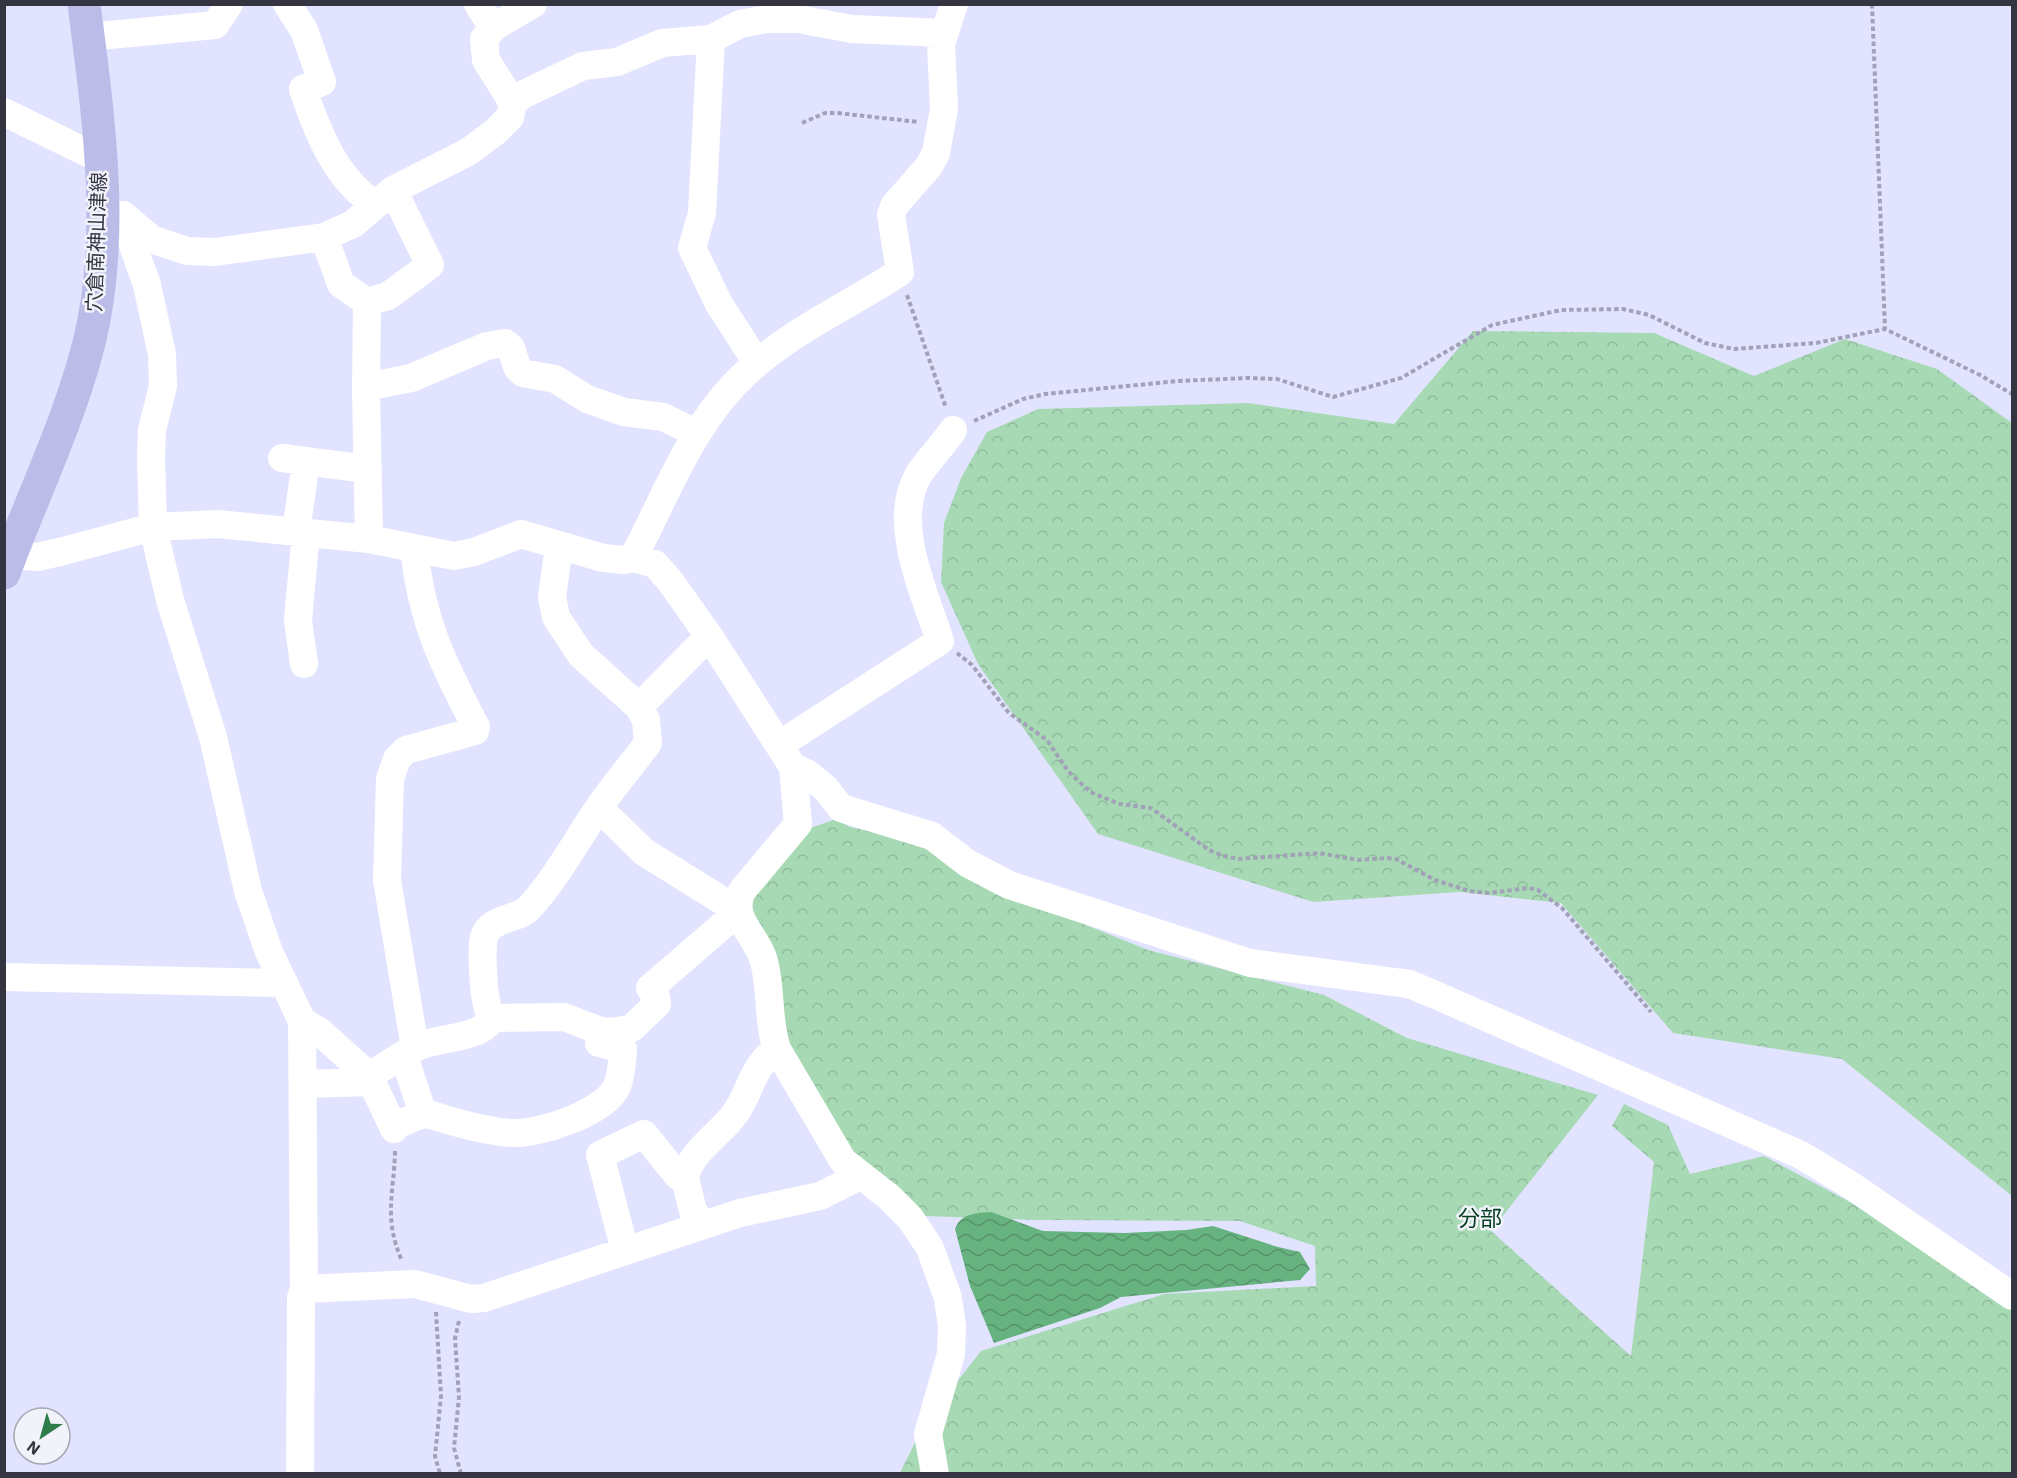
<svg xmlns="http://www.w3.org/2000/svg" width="2017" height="1478" font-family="'IBM Plex Sans','Noto Sans JP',sans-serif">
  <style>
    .forest { fill: url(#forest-crowns) }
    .water { fill: url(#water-waves) }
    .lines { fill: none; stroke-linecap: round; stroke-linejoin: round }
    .path { stroke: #a1a2b7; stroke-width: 4; stroke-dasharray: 4.5 3; stroke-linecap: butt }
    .minor { stroke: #fff; stroke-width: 28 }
    .major { stroke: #bcbce8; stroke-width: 33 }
    .labels { text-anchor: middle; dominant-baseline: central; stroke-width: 5; stroke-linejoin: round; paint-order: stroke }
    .street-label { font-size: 20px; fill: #353542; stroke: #f2f3fa }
    .quarter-label { font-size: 22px; fill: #054020; stroke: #f2f3fa }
  </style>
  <defs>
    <pattern id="forest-crowns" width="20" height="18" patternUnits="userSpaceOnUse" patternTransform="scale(1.5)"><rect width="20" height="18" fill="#a7d9b5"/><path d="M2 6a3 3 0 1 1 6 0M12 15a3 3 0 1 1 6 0" fill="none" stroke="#90bb9d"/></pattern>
    <pattern id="water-waves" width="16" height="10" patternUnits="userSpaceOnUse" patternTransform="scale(1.5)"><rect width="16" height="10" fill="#67b380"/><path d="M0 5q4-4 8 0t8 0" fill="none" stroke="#56926a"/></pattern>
  </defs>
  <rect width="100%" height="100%" fill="#e2e4ff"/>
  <path class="forest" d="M1473,331L1654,333L1754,376L1845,339L1937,369L2012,423V1196L1842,1059L1673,1033L1561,903L1460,892L1313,902L1098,834L978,664L941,582L944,523L961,478L987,432L1038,409L1248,403L1394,424Z
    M836,819L850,827L920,842L994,888L1148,950L1324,995L1407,1038L1598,1095L1491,1231L1631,1356L1654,1162L1612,1126L1624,1104L1668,1125L1690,1174L1764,1156L1891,1224L2012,1310V1473H900L924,1424L981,1351L1164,1294L1316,1286L1315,1246L1240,1221L1040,1220L925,1216L851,1157L783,1046L748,910L751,897L805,830Z"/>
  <path class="water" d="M991,1212L1043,1231L1125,1233L1186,1230L1213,1226L1278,1247L1300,1252L1310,1269L1300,1280L1121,1297L1100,1308L994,1343L970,1286L955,1229C961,1213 976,1213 991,1212Z"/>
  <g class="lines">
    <path class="path" d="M1872,4L1885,329
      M802,123L825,113H837L919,122
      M907,295L946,408
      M974,421L1023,399L1045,394L1178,381L1248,378L1277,379L1333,397L1401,378L1492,325L1561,310L1623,309L1649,315L1705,343L1734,349L1816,343L1885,329L1980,375L2012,394
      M957,653L972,665L1009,713L1047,740L1068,771L1090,792L1120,804L1151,808L1209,850L1224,856L1238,859L1319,853L1358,860L1388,858L1396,859L1435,880L1469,891L1488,893L1529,888L1538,890L1562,908L1651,1012
      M395,1151C394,1195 383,1217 402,1261
      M436,1312L441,1396L435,1456L440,1474
      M459,1321L455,1338L459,1397L454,1448L461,1474"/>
    <path class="minor" d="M287,4L304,30L322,82L303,89C317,131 336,180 375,204
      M478,4L493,28
      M88,37L215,25L229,4
      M711,39L702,213L692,248L719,304L757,363
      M513,103L486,60L484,39L494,27L533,4
      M4,112L100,159
      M123,215L151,239L187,251L215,252L324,237L353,224L393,190L468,152L495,132L510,117L513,103L522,95L583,66L617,62L662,43L711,39L740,24L766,19H798L852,29L944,33
      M128,220L130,237L147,285L162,354L163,386L152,430L151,456L153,527L170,600L213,737L248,891L269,952L302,1021L304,1289L301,1298L300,1474
      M324,237L341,284L367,302L366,390L369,539
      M367,302L388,296L430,265L393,190
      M366,387L411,378L487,346L505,343L511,348L517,367L523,373L555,379L587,399L624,412L663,417L696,433
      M282,458L367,469
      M296,531L306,462
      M414,548C421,620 443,664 476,727L475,731L406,750L397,759L390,779L387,880L415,1048
      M11,555L37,557L60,552L153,527L218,524L369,539L454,556L474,552L521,534L603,558L625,560L633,558L655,564L670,581L709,636L793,767L807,773L825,788L841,808L932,836L967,863L1009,885L1250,963L1409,984L1431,993L1801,1155L1852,1186L2012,1296
      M633,558C667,494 692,422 747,372C791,331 850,305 900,272L891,215L894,206L929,166L936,153L944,109L941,44L954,4
      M304,664L298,620L306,532
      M639,707L709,636
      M779,745L940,641C925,594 890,521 919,474C929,459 943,445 953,430
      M793,767L798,824L742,891C729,917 755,934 763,958C772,987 767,1020 777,1049L843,1161L889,1197L910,1218L930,1248L948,1298L952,1326L951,1354L928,1434L935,1474
      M599,808L644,852L726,903L738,907
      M4,977L282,983
      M492,1018L564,1017L603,1032L619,1031L632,1028L657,1004L656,997L650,988L738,912
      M302,1021L319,1031L369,1076L394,1129
      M404,1056L423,1114
      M369,1076C384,1067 399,1057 414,1048C434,1037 482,1040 492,1018C483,1007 481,952 484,937C490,917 518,920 529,908C553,882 571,850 590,821C607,793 629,769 648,743L646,720L639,707L581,655L556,617L552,597L559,546
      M303,1084L373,1082
      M393,1126L423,1114L432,1115C452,1122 494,1133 514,1133C541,1134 606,1112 617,1086C622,1074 622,1061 623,1049L599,1043
      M685,1178C690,1152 719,1135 734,1115C752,1091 750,1068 777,1049
      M625,1251L600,1155L644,1134L678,1176L685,1178L693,1211L703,1224
      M304,1289L415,1284L471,1299L484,1298L740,1213L820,1196L860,1176"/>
    <path class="major" d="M4,573C32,497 69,422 89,343C116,234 98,114 84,4"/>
  </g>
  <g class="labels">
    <g class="street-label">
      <text transform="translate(96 242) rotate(-88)">穴倉南神山津線</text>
    </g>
    <g class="quarter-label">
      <text x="1480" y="1217">分部</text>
    </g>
  </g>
  <rect width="2017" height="1478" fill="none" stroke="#353542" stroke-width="12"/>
  <g transform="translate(42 1436) rotate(216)"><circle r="28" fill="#f2f3fa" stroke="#a6a7b0" stroke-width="1.5"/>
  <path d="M0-4.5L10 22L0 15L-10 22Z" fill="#2e7c4b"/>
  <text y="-9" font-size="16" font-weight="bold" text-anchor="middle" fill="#353542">N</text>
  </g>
</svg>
